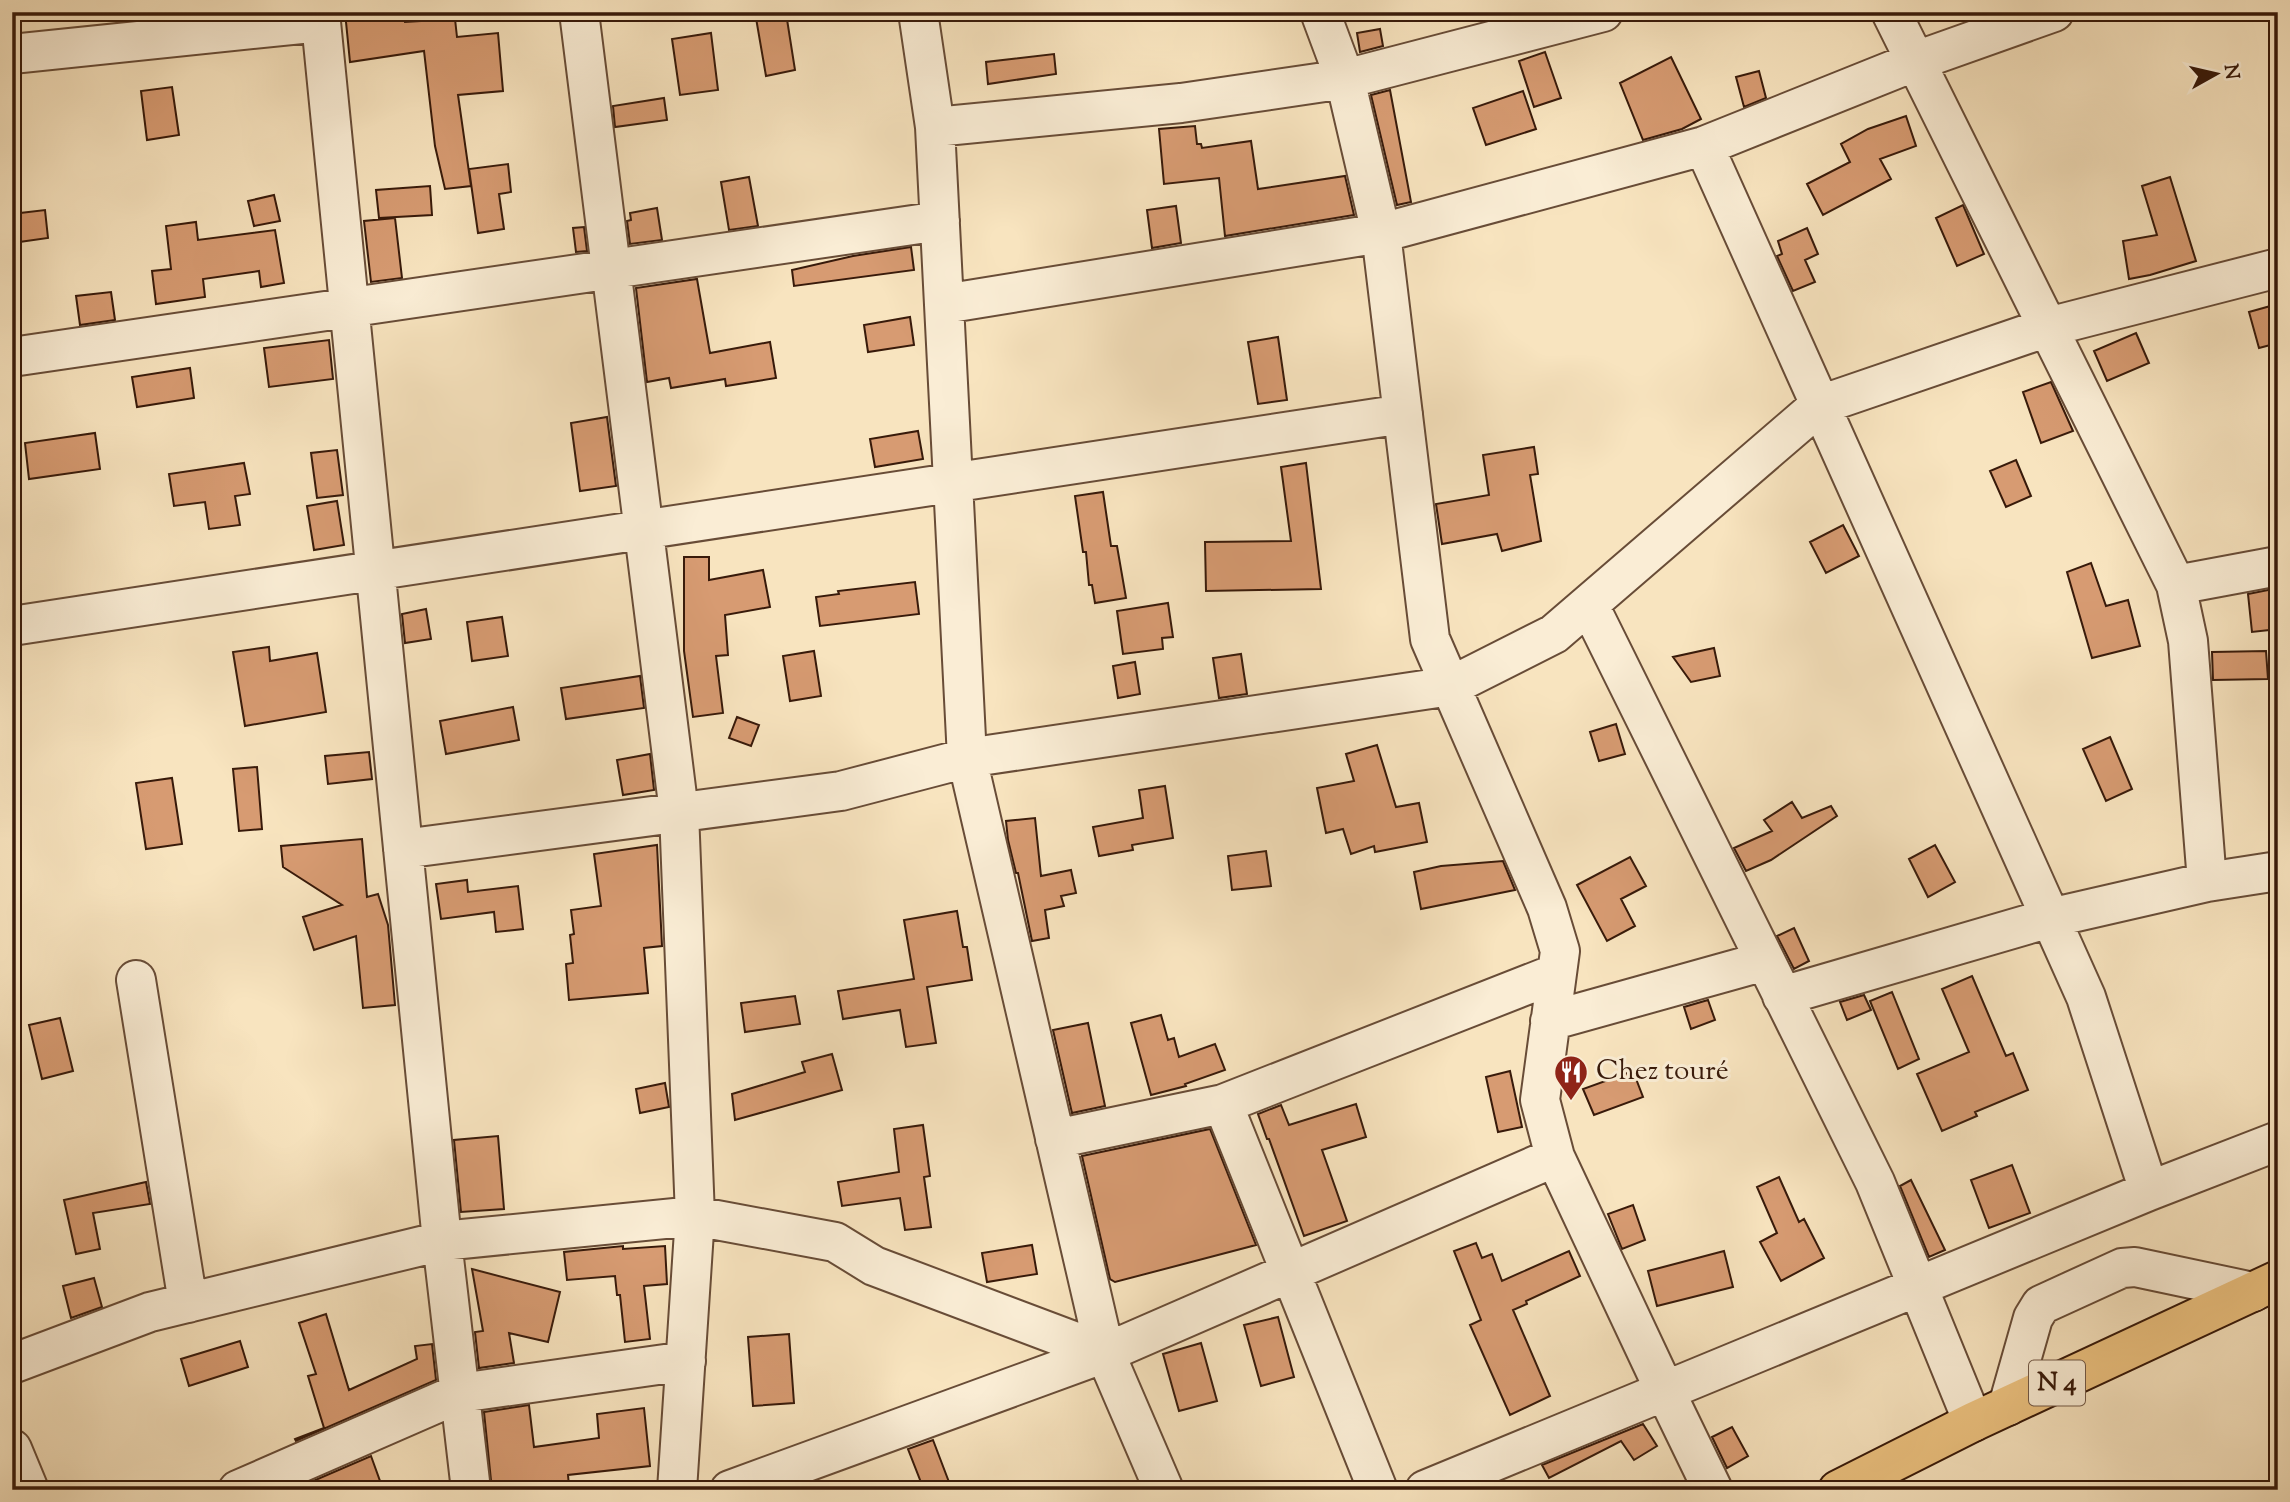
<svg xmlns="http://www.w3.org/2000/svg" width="2290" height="1502" font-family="'Sorts Mill Goudy',serif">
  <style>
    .building { fill: #d79b72; stroke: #381a0a; stroke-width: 2 }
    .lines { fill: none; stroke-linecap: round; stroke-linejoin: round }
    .minor-casing { stroke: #684c37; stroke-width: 42 }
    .highway-casing { stroke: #381a0a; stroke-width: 42 }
    .minor { stroke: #faedd5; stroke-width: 38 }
    .highway { stroke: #ecc280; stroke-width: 38 }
    .labels { text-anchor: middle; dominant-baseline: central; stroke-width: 6; stroke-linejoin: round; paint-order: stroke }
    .shield { fill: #faedd5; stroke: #725947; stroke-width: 2 }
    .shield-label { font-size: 26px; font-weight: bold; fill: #381a0a }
    .poi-label { font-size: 28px; fill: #381a0a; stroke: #faedd5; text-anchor: start }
  </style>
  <rect width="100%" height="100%" fill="#f8e4bf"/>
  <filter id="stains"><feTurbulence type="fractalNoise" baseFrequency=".00286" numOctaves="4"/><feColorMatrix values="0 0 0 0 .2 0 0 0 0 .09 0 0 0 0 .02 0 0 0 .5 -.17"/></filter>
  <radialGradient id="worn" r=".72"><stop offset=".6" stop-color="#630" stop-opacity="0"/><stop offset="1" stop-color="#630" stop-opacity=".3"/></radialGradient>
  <path class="building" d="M345,12H403L405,22L455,19L457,37L498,33L503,91L458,95L471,186L445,189L435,146L424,51L350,62Z
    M786,13L795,70L766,76L756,18Z
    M1380,29L1383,46L1360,52L1357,33Z
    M711,33L718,90L680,95L672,39Z
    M1545,52L1561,98L1534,107L1519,61Z
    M1054,54L1056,74L988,84L986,62Z
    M1671,57L1701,119L1682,129L1643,140L1620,83Z
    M1759,71L1766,98L1744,107L1736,77Z
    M172,87L179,135L147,140L141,91Z
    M1390,90L1411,202L1397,205L1371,95Z
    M1523,91L1536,129L1486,145L1473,108Z
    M664,98L667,120L615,127L613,106Z
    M1906,116L1916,146L1880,159L1891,179L1823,215L1807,184L1850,162L1841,144L1868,129Z
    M1195,126L1197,144H1201L1202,148L1251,141L1258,189L1345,176L1354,215L1225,236L1219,178L1164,184L1159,129Z
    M508,164L511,192L499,194L504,229L478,233L469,169Z
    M749,177L758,226L729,230L721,182Z
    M2170,177L2196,261L2150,275L2129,279L2123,241L2157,235L2142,186Z
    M430,186L432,215L379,218L376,190Z
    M274,195L280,221L254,226L248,201Z
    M1963,205L1984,254L1957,266L1936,218Z
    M1176,206L1181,243L1152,248L1147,210Z
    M657,208L662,240L630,244L627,221L631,220L630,213Z
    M45,210L48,238L12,243V214Z
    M395,218L402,278L371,282L364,221Z
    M196,222L198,240L275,230L284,283L261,287L259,271L203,279L205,297L156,304L152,271L171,269L166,226Z
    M584,227L587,251L576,252L573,228Z
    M1807,228L1818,254L1805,260L1815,282L1793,291L1777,256L1782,254L1778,241Z
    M911,247L914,270L794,286L792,270L853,256Z
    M697,279L710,353L770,342L776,378L726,386L725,379L671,388L669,378L647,382L636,288Z
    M111,292L115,320L80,325L76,296Z
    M2274,305L2278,317V343L2259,348L2249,312Z
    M910,317L914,345L868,352L864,325Z
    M2136,333L2149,363L2107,381L2094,351Z
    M1278,337L1287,400L1258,404L1248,342Z
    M329,340L333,379L269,387L264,348Z
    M190,368L194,398L137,407L132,377Z
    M2051,382L2073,431L2041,443L2023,392Z
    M607,417L616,486L580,491L571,423Z
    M918,431L923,459L875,467L870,439Z
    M95,433L100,469L29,479L25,443Z
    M1534,447L1538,474L1530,475L1541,541L1502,551L1497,534L1442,544L1436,504L1489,495L1483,455Z
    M337,450L343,495L317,498L311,453Z
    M2016,460L2031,496L2006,507L1990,471Z
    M244,463L250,494L235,496L240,525L209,529L205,502L174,506L169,474Z
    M1306,463L1321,589L1206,591L1205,542L1291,541L1281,467Z
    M1103,492L1111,546H1117L1126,598L1095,603L1092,585H1089L1086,552H1083L1075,496Z
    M337,501L344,545L314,550L307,506Z
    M1843,525L1859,556L1826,573L1810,542Z
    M684,557H709V580L763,570L770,607L725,615L728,655L716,656L723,713L693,717L684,651Z
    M2091,563L2106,606L2128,600L2140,646L2092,658L2067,572Z
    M915,582L919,614L820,626L816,597L839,594L838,591Z
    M2278,588V629L2252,632L2248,594Z
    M1168,603L1173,637L1162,638L1163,649L1123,654L1117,611Z
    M426,609L431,639L405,643L402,614Z
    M502,617L508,656L472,661L467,622Z
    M269,647L270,661L317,653L326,712L245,726L233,652Z
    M1714,648L1720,676L1691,682L1673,657Z
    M814,651L821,696L790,701L783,656Z
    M2266,651L2268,679L2213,680L2212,652Z
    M1241,654L1247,694L1219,698L1213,658Z
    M1135,662L1140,694L1118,698L1113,666Z
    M640,676L644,708L566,719L561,688Z
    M513,707L519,740L446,754L440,721Z
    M737,717L759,725L751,746L729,738Z
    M1616,724L1625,754L1599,761L1590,732Z
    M2110,737L2132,789L2106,801L2083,749Z
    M1377,745L1396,807L1419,803L1427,842L1375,852L1374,846L1351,854L1343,829L1326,833L1317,788L1354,781L1346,754Z
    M369,752L372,779L328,784L325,756Z
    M650,754L654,790L623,795L617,760Z
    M257,767L262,829L239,831L233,769Z
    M172,778L182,844L146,849L136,783Z
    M1165,786L1173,838L1132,845L1133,850L1099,856L1093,827L1143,818L1139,790Z
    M1792,802L1802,818L1831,806L1837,816L1771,860L1746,871L1734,848L1772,831L1764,820Z
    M1035,818L1041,876L1071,870L1076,893L1061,896L1064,906L1045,910L1049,938L1032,941L1018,873H1016L1008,840L1006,821Z
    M362,839L367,897L378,894L388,925L395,1005L363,1008L356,936L314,950L303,917L342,905L283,867L281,846Z
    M657,845L662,946L644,948L648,993L569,1000L566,964L573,963L570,935L574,934L571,910L601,906L594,854Z
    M1935,845L1955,882L1928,897L1909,859Z
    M1266,851L1271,886L1232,890L1228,856Z
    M1630,857L1646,886L1621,899L1635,926L1607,941L1577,885Z
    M1503,861L1515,890L1421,909L1414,872L1441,866Z
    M467,880L468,892L518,886L523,929L496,932L494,912L441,919L436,884Z
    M957,911L963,947H967L972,980L927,987L936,1043L906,1047L900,1010L843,1019L838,991L914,979L904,920Z
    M1794,928L1809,961L1794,969L1777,936Z
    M1972,976L2006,1056L2013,1053L2028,1090L1975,1112L1977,1116L1942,1131L1917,1074L1969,1052L1942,989Z
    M1892,992L1919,1059L1898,1069L1870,1001Z
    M1864,995L1871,1010L1847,1020L1840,1002Z
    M795,996L800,1024L745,1032L741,1003Z
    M1708,1000L1715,1020L1691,1029L1684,1007Z
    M1161,1015L1168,1040L1174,1038L1179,1057L1215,1044L1225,1070L1185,1084L1186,1086L1151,1095L1131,1023Z
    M60,1018L73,1071L42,1079L29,1025Z
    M1088,1023L1105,1106L1072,1113L1053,1030Z
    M832,1054L842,1090L735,1120L732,1094L805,1072L802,1062Z
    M1510,1071L1522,1127L1498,1132L1486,1077Z
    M1633,1071L1643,1097L1594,1115L1583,1089Z
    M665,1083L669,1107L640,1113L636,1089Z
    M1356,1104L1366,1137L1322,1150L1347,1221L1304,1236L1269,1139H1267L1258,1114L1281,1105L1289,1125Z
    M923,1125L930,1176L924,1177L931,1227L905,1230L900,1198L842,1206L838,1182L899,1172L894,1129Z
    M1210,1129L1256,1245L1115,1282L1110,1279L1082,1156Z
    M498,1136L504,1209L461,1212L454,1140Z
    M2012,1165L2030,1213L1989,1228L1971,1180Z
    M1779,1177L1799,1222L1804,1219L1824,1258L1781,1281L1760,1242L1777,1233L1757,1187Z
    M1911,1180L1945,1250L1929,1257L1900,1186Z
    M146,1182L150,1204L93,1213L100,1249L76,1254L64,1200Z
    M1633,1205L1645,1240L1622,1249L1608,1214Z
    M1476,1243L1482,1258L1492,1254L1502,1281L1569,1251L1580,1276L1526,1301L1527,1304L1513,1310L1550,1396L1510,1415L1470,1325L1481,1320L1454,1251Z
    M1032,1245L1037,1274L987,1282L982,1253Z
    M623,1246V1249L665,1246L667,1284L644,1286L650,1339L625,1342L620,1295H617L615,1276L567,1280L564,1252Z
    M1724,1251L1733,1287L1657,1306L1648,1271Z
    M472,1269L560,1292L548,1342L509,1333L514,1363L479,1368L475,1332L483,1331Z
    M94,1278L102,1307L71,1318L63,1286Z
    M326,1314L349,1390L417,1359L415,1346L432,1344L436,1380L296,1441L295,1439L324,1428L308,1376L316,1374L299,1323Z
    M1278,1317L1294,1377L1261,1386L1244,1325Z
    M789,1334L794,1403L753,1406L748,1337Z
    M240,1341L248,1367L189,1386L181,1359Z
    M1201,1343L1217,1401L1179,1411L1163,1354Z
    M529,1405L534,1447L599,1438L597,1414L644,1408L650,1466L568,1475L569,1486L544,1490H492L484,1412Z
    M1643,1424L1657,1446L1634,1460L1621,1441L1549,1478L1542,1465Z
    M1732,1427L1748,1456L1727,1468L1712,1437Z
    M933,1440L952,1490H924L908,1449Z
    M371,1456L380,1481L357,1490H317L313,1481Z"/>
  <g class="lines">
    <g class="minor-casing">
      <path id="minor" d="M320,12L442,1241L471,1490
        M579,12L679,812L695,1216L677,1490
        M918,12L935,127L967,758L1105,1353L1164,1490
        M1320,12L1345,79L1381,233L1430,639L1547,908L1560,951L1540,1100L1555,1157L1665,1391L1713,1490
        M1891,12L2176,585L2188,641L2207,882
        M12,54L321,22
        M935,127L1181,103L1345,79L1603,12
        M1704,146L2086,997L2149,1191
        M944,304L1381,233L1704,146L1916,61L2054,12
        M12,357L940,221
        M2176,585L2278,566
        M1589,605L1875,1182L1973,1422
        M12,626L1403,414
        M403,849L841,791L967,758L1451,686L1554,634L1820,405L2048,327L2278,268
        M136,980L188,1303
        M1782,996L2050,918L2207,882L2278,871
        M1550,1021L1765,961
        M1223,1104L1378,1490
        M1055,1139L1223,1104L1557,973
        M12,1364L150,1312L442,1241L695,1216L835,1242L874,1266L1105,1353
        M2008,1406L2033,1318L2041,1305L2122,1268L2135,1267L2253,1292
        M12,1449L29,1490
        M238,1490L460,1393L686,1361
        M730,1490L1105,1353L1555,1157
        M1425,1490L2149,1191L2278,1141"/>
    </g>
    <g class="highway-casing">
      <path id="highway" d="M1838,1490L1973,1422L2278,1280"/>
    </g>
    <use href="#minor" class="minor"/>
    <use href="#highway" class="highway"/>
  </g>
  <defs>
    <g id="restaurant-pin" transform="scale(1.75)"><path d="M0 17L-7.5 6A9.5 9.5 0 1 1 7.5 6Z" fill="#8f2418" stroke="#faedd5"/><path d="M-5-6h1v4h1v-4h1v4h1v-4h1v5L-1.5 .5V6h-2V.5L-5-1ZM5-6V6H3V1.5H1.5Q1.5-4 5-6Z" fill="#fff"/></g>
  </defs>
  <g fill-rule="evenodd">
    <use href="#restaurant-pin" x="1571" y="1072"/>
  </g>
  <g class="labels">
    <rect class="shield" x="2029" y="1360.5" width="56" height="45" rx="5"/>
    <g class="shield-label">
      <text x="2057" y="1383">N 4</text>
    </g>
    <g class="poi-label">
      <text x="1596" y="1072">Chez touré</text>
    </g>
  </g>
  <rect width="2290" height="1502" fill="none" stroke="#f8e4bf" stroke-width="42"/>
  <rect x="14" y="14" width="2262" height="1474" fill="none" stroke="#381a0a" stroke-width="3.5"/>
  <rect x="21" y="21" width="2248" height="1460" fill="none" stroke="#381a0a" stroke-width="2"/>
  <g transform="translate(2216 74) rotate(82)" stroke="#faedd5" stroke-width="5" paint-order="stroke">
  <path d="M0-5L12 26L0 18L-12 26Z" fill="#381a0a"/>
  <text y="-10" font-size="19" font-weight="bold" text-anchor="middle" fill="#381a0a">N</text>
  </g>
  <rect width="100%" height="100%" filter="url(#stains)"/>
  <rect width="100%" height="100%" fill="url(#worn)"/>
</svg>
